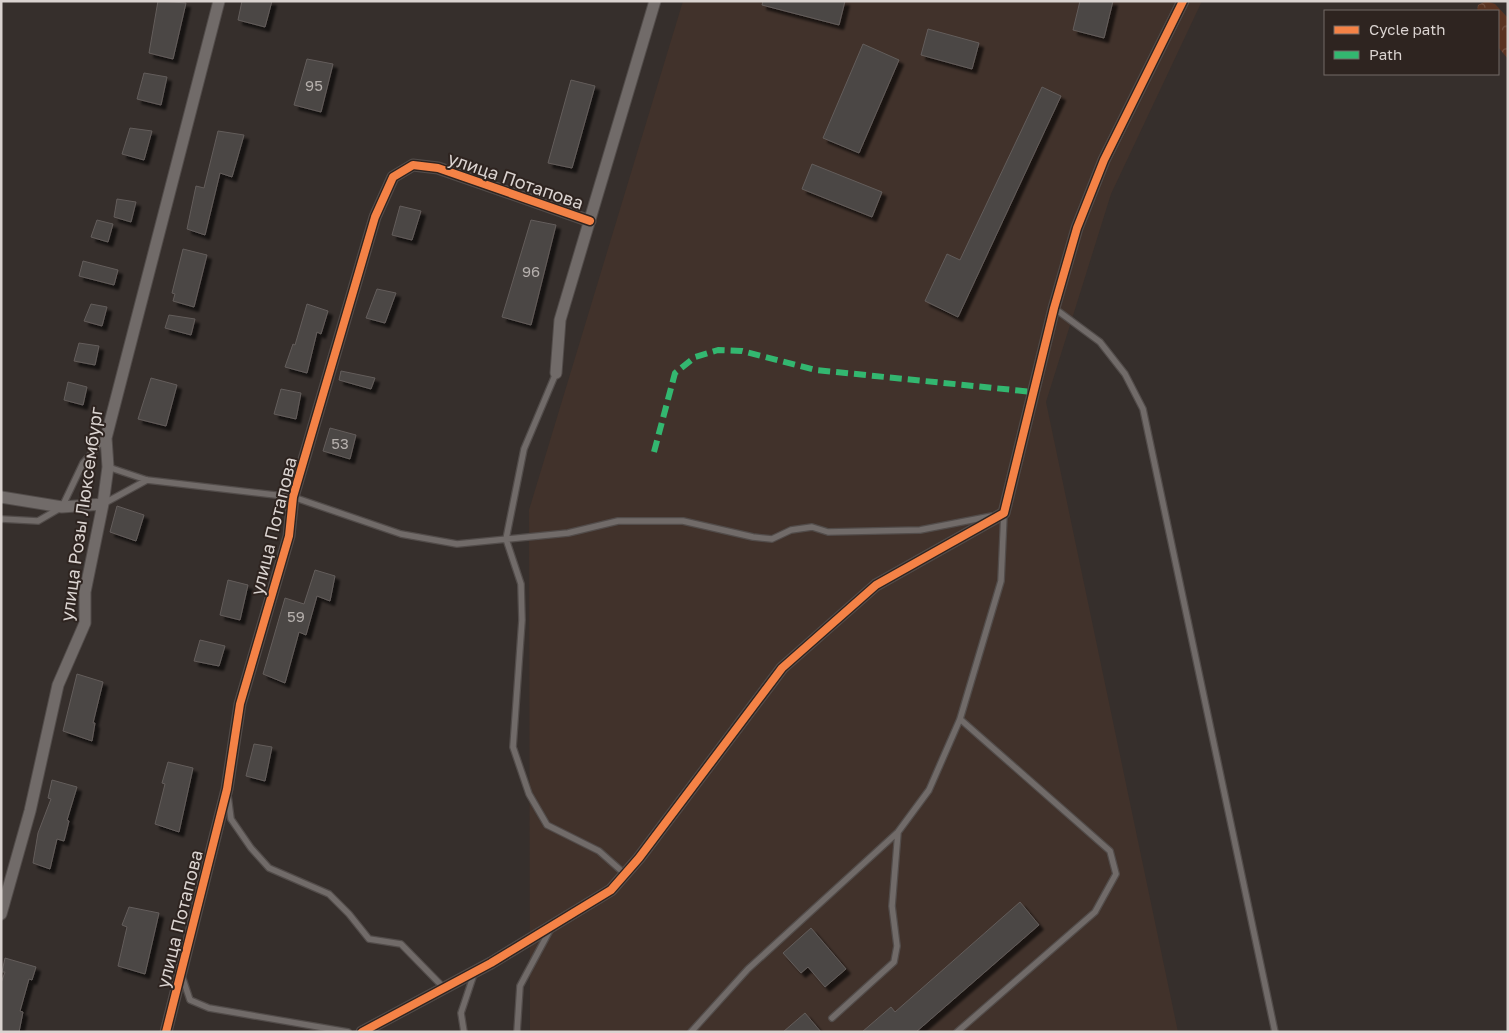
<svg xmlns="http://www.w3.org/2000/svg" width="1509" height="1033" font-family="'Golos Text',sans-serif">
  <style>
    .built { fill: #41322b }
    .forest { fill: url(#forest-crowns) }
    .building { fill: #4b4644; stroke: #635d5b; filter: url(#shadow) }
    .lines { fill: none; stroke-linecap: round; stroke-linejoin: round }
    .service-casing { stroke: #524c4a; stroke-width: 8 }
    .minor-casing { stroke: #524c4a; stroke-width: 13 }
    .service { stroke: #716b69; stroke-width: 5.5 }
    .minor { stroke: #716b69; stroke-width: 11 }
    .quiet { stroke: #33b770; stroke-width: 6; stroke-dasharray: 12 6; stroke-linecap: butt }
    .cycleway-casing { stroke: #2e2420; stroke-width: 11 }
    .cycleway { stroke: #f48246; stroke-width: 8 }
    .labels { text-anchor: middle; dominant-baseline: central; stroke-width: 4; stroke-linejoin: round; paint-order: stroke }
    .number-label { font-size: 15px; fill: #b6b0ad }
    .street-label { font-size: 18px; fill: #dad3d0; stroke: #2e2420 }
  </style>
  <defs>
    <pattern id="forest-crowns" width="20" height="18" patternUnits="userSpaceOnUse" patternTransform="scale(1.25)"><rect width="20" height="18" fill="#5a3321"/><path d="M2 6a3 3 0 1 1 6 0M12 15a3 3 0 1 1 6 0" fill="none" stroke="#715040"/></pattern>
    <filter id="shadow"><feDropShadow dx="4.5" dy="4.5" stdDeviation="1" flood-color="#0009"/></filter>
  </defs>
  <rect width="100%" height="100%" fill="#362f2c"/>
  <path class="built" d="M683,1H1202L1111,194L1046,402L1178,1032H530L529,510Z"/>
  <path class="forest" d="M1486,1L1495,4L1508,18V59L1498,47V11H1477L1478,5Z"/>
  <path class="building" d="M158,1L186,3L173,59L149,53Z
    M242,1H272L265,27L238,20Z
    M763,1H845L839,25L762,5Z
    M1080,1H1113L1104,38L1073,30Z
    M928,29L979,43L972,69L921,55Z
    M863,44L899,60L859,153L823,138Z
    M307,59L333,64L321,112L294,105Z
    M144,73L167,77L161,105L137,99Z
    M571,80L595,86L572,168L548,163Z
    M1042,87L1061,96L958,317L925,301L947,254L960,260Z
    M130,128L152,131L144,160L122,154Z
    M218,131L244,135L232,177L220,173L205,235L187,229L196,186L204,188Z
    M812,164L882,192L872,217L802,189Z
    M117,199L136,202L131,222L114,217Z
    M400,206L421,211L412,240L392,235Z
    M97,220L113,224L108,242L91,237Z
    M531,220L556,225L531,325L502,317Z
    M183,249L207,255L194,307L173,301L175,294L172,293Z
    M83,261L118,270L114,285L79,276Z
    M377,289L396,293L385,323L366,318Z
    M91,304L107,307L102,326L84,321Z
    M307,304L328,311L321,334L317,332L307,373L285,367L293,344L295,345Z
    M169,315L195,319L191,335L165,328Z
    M79,343L99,346L95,365L74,361Z
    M341,371L375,378L371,389L339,380Z
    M151,378L177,385L166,426L138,419Z
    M68,382L87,387L83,405L64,400Z
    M281,389L301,393L296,419L274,414Z
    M330,428L356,435L350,459L323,451Z
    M117,506L144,515L136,541L110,532Z
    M315,570L335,576L330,601L317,596L306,635L299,632L285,683L263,674L285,598L304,604Z
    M228,580L248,585L240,620L220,615Z
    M200,640L225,646L219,666L194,661Z
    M77,674L103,682L93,723H95L92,741L63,731Z
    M254,744L272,747L265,781L246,776Z
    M168,762L193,768L179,832L155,824L165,784L162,783Z
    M52,780L77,787L67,820L69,821L64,841L57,839L50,869L33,863L38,833L51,799L48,798Z
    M1020,902L1039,925L916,1032H862L891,1007L895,1012Z
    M129,907L159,913L145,974L118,966L127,927L122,925Z
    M811,928L846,969L825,987L808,967L801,973L783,953Z
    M5,958L36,967L32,980L29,979L20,1011L23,1012L19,1032H1V983L5,972H2Z
    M805,1013L821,1032H783Z"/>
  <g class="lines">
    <g class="service-casing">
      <path id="service" d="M1054,308L1100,342L1125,374L1143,409L1275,1032
        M556,373L524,449L506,539L521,584L522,620L513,747L529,794L547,825L599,851L625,874
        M108,467L147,480L293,497L401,534L457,544L568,533L618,521H683L753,537L772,539L791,530L812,527L828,532L920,530L992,516
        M103,504L147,480
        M1,519L38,521L62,507L83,463L104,439
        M228,796L231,819L251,848L269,868L329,894L349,914L369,939L401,944L444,988
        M182,976L190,1000L209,1008L348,1032
        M832,1018L894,962L897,946L892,906L898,832
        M464,1032L461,1013L474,974
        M517,1032L520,986L550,930
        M691,1032L748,969L898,832L929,790L960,719L1001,581L1004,514
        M957,1032L1095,912L1116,874L1110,851L960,719"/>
    </g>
    <g class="minor-casing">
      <path id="minor" d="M556,373L560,320L655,1
        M1,497L62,507L103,504
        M1,914L30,811L58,685L85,623V592L103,504L108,467L106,438L219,1
        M166,1032L227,789L240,704L289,536L293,497L375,217L393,177L413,165L438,168L590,221
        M362,1032L491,963L611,890L639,858L782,668L876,585L1004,513L1054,308L1077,228L1104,160L1183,1"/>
    </g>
    <use href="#service" class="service"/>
    <use href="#minor" class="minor"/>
    <path class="quiet" d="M654,452L675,373L695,357L718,350L742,351L816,370L1033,392"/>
    <g class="cycleway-casing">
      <path id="cycleway" d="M166,1032L227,789L240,704L289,536L293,497L375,217L393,177L413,165L438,168L590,221
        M362,1032L491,963L611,890L639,858L782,668L876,585L1004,513L1054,308L1077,228L1104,160L1183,1"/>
    </g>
    <use href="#cycleway" class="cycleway"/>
  </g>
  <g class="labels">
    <g class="number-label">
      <text x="314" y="85">95</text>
      <text x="531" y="271">96</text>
      <text x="340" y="443">53</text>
      <text x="296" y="616">59</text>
    </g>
    <g class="street-label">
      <text transform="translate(516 180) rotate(19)">улица Потапова</text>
      <text transform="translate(81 514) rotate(-82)">улица Розы Люксембург</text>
      <text transform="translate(273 526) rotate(-76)">улица Потапова</text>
      <text transform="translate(179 919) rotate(-76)">улица Потапова</text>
    </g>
  </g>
  <rect width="1509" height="1033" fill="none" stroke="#dad3d0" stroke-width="5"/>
  <rect x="1324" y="10" width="175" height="65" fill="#2e2420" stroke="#736a66"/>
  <rect x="1334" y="26" width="25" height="8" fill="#f48246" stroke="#736a66"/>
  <text x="1369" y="35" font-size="15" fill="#dad3d0">Cycle path</text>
  <rect x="1334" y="51" width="25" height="8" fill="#33b770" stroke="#736a66"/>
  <text x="1369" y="60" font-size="15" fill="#dad3d0">Path</text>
</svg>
